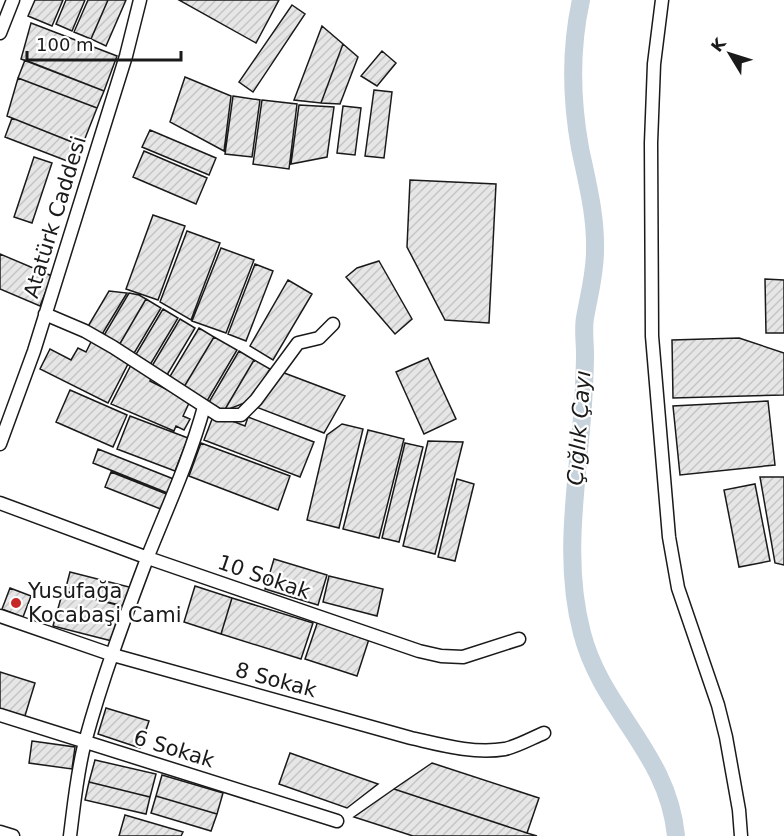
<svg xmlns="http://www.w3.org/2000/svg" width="784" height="836" font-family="'DejaVu Sans',sans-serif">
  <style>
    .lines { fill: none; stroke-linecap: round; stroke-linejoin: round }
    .river { stroke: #c6d2dc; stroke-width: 18 }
    .building { fill: url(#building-hatch); stroke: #1a1a1a; stroke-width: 1.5 }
    .minor-casing { stroke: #1a1a1a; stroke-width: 15 }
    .minor { stroke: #fff; stroke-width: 12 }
    .poi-dot { fill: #c62828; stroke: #fff; stroke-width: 2 }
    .labels { text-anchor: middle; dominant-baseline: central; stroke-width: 4.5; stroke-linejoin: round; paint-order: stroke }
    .street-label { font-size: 21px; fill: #1a1a1a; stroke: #fff }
    .poi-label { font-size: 21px; fill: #1a1a1a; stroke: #fff; text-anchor: start }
    .water-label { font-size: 22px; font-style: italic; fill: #1a1a1a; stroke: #fff }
  </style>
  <defs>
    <pattern id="building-hatch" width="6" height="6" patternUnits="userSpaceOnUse" patternTransform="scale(1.5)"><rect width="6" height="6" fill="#e6e6e6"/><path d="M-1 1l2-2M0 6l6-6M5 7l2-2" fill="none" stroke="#c5c5c5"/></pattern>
  </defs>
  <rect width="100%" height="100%" fill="#fff"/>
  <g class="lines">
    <path class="river" d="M581,0C570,50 571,98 580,148C587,182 596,215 595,251C595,274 589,295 585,318C583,329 585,342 585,354C585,370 584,387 583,404C578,480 562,558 582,633C602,711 668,752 676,836"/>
  </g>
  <path class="building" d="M35,0H63L52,26L28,16Z
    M66,0H85L72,31L56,24Z
    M88,0H108L91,39L74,32Z
    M108,0H126L106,46L91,39Z
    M179,0H279L256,43Z
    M292,5L305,14L253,92L239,82Z
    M31,23L117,56L104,91L21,59Z
    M322,26L343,44L321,103L294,100Z
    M343,44L358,57L340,104L321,103Z
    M382,51L396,63L377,86L361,76Z
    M25,60L104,91L97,108L18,78Z
    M185,77L231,96L224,151L170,122Z
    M18,78L97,108L82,146L7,116Z
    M374,90L392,92L384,158L365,156Z
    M233,96L260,100L252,157L225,154Z
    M262,100L297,104L289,169L253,164Z
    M299,105L334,107L327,157L291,164Z
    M343,106L361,108L355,155L337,153Z
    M12,118L82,146L75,164L5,137Z
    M150,130L216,158L209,175L142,147Z
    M144,151L207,178L196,204L133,177Z
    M34,157L52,163L32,223L14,217Z
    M410,180L496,184L489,323L445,320L407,247Z
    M153,215L185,226L158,300L126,289Z
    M187,231L220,243L191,320L160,302Z
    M221,248L254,260L226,333L192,321Z
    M0,254L52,276L40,306L0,289Z
    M379,261L412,319L395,334L346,277L357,268Z
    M255,264L273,271L246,341L228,334Z
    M765,279L784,280V333H766Z
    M288,280L312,294L273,360L250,346Z
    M109,291L127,293L101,336L87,328Z
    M129,293L139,295L146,299L118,347L103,337Z
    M146,299L161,308L133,355L118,347Z
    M163,309L178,318L150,365L135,356Z
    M180,319L195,328L167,375L152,366Z
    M199,328L214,337L184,387L169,378Z
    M214,337L237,350L207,401L184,387Z
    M739,338L784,353V395L673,398L672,340Z
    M92,340L130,360L108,403L40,369L50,349L71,360L78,348L86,352Z
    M239,351L254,360L224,411L209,402Z
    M428,358L456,419L424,434L396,372Z
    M254,360L270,369L252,400L224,411Z
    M131,365L152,375L150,381L190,401L183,416L190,419L184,430L176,426L174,431L111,404Z
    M279,371L345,396L324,433L256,407Z
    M70,390L127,415L113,447L56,422Z
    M768,401L775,465L680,475L673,406Z
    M214,414L245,426L248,417L314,442L300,477L204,440Z
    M130,416L188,438L175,471L117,449Z
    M342,424L363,429L339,528L307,520L327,435Z
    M368,430L404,439L379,538L343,529Z
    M428,441L463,442L435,554L403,546Z
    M201,443L290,476L278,510L189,476Z
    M405,443L423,447L399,542L382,538Z
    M98,449L176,480L170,494L93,463Z
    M111,472L169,495L163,510L105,487Z
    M760,477H784V565L775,563Z
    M457,479L474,484L455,561L438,557Z
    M755,484L770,561L739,567L724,490Z
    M274,559L327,575L318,605L265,589Z
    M70,572L133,588L127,607L65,591Z
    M329,576L383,589L377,616L323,602Z
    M195,586L232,598L221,634L184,622Z
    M10,588L31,596L23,617L2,609Z
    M63,591L121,606L112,641L53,626Z
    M232,598L313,623L301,659L221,634Z
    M319,618L370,636L357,676L305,659Z
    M0,672L35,683L24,719L0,711Z
    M106,708L149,721L140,748L98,734Z
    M32,741L75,747L72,769L29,763Z
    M290,753L378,784L347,808L279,784Z
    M95,760L156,774L150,797L89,782Z
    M432,763L539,798L527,833L394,789Z
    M162,775L223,793L217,814L156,796Z
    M89,782L150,797L146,814L85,800Z
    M394,789L527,833L537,836H413L354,817Z
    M156,796L217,814L211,831L151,813Z
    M125,815L183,832L181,836H119Z"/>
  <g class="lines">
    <g class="minor-casing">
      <path id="minor" d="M662,0L654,64L651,143L652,336L669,537L678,588L718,705L726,737L739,810L741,836
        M0,33L13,0
        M45,314L85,331L113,347L218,415H241L256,400L298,343L319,338L333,324
        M0,444L34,351L126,56L140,0
        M0,503L148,558L419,651L441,656L463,657L519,639
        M0,616L113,655L411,738C442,745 473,754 505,749C518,746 532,738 544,733
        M0,715L337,821
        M0,832L13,836
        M70,836C74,805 77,772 85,742C102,679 125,617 148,556C168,506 190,458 204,407"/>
    </g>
    <use href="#minor" class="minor"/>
  </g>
  <circle class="poi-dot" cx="16" cy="603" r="6"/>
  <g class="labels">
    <g class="street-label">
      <text transform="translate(55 217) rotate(-73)">Atatürk Caddesi</text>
      <text transform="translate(264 577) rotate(19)">10 Sokak</text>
      <text transform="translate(276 680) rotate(15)">8 Sokak</text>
      <text transform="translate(174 749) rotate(17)">6 Sokak</text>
    </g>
    <g class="poi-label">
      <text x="28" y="591">Yusufağa<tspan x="28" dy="24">Kocabaşi Cami</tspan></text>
    </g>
    <g class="water-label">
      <text transform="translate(579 428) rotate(-86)">Çığlık Çayı</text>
    </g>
  </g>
  <g transform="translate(730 54) rotate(308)" stroke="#ffffff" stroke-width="4.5" paint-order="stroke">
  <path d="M0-4.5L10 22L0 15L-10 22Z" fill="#1a1a1a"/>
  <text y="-9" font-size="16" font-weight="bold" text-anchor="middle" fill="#1a1a1a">K</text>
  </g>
  <path d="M27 51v9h154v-9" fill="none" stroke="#1a1a1a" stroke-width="3"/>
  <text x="36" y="51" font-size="18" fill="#1a1a1a" stroke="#ffffff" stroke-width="4.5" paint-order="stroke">100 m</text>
</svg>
